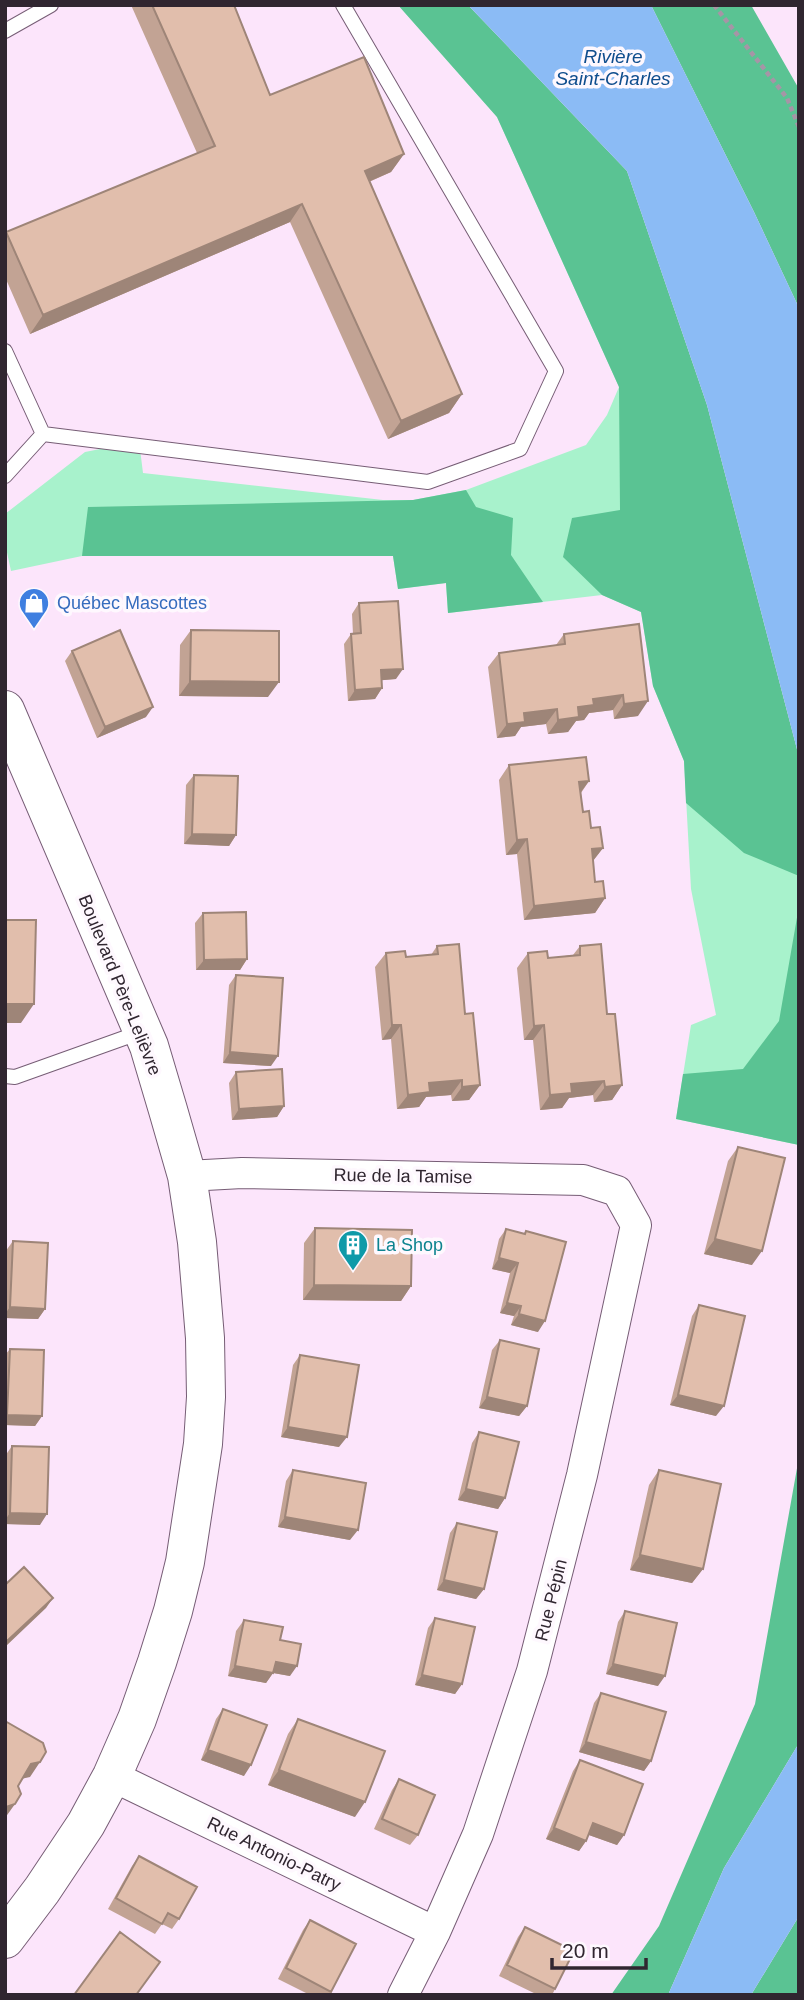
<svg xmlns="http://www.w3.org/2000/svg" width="804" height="2000" font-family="Arial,sans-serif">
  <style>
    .green { fill: #a8f2cc }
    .forest { fill: #5ac393 }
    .water { fill: #8bbbf5 }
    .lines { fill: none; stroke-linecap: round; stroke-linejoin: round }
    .lane-casing { stroke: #765d75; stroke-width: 16 }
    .street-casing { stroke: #765d75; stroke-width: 32 }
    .secondary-casing { stroke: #765d75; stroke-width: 40 }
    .path { stroke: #a695a6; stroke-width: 4.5; stroke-dasharray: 5 3.5; stroke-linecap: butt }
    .lane { stroke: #fff; stroke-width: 14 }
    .street { stroke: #fff; stroke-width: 30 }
    .secondary { stroke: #fff; stroke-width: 38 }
    .wall { fill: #c2a394 }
    .shaded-wall { fill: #9e8578 }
    .building { fill: #e1beac; stroke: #9e8578; stroke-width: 2 }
    .labels { text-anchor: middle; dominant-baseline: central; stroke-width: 7; stroke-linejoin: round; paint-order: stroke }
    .shop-label { font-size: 18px; fill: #366cbe; stroke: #fef8fe; text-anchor: start }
    .street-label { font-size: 18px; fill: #302630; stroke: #fef8fe }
    .culture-label { font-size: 18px; fill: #0d838f; stroke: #fef8fe; text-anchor: start }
    .water-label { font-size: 19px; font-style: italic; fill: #0f4d8d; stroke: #fef8fe }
  </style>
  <rect width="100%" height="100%" fill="#fce5fb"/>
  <path class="green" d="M398,5H468L799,757V1145L676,1119L691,1025L716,1015L691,889L684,761L653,686L641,612L602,595L448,613L446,583L398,589L393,556H82L11,571L5,543V514L85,452L110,447L140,449L143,473L383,500H413L466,490L586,445L607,415L619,387L497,117Z"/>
  <path class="forest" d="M398,5H468L627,171L707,405L799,757V876L744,853L686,803L684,761L653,686L641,612L602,595L563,557L572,518L620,510L619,387L497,117Z
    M651,5H751L799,89V308L754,212Z
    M466,490L476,507L513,518L511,555L543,602L448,613L446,583L398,589L393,556H82L88,507L413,500Z
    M799,906V1145L676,1119L683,1074L743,1069L779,1021Z
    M799,1457V1743L724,1868L668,1995H611L659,1926L755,1704Z
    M799,1916V1995H751Z"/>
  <path class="water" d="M468,5H651L754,212L799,308V757L707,405L627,171Z
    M799,1743V1916L751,1995H668L724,1868Z"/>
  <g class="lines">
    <g class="lane-casing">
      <path id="lane" d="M5,31L51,5
        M5,351L43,434
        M43,434L428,482L520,449L556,371L343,5
        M5,476L43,434
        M5,1076L15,1077L141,1032"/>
    </g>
    <g class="street-casing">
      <path id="street" d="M187,1176L242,1173L583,1180L617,1191L636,1225L582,1475L532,1671L478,1834L435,1932L403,1995
        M112,1776L435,1932"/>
    </g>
    <g class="secondary-casing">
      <path id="secondary" d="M5,710L149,1046L168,1110L187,1176L197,1242L205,1338L206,1397L203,1444L185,1562L173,1611L157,1662L137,1719L112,1776L86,1824L42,1890L5,1939"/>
    </g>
    <path class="path" d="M714,5L787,98L799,127"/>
    <use href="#lane" class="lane"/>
    <use href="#street" class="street"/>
    <use href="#secondary" class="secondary"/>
  </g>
  <path class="wall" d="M131,5H234L270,95L404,154L391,172L369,182L462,394L449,413L388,439L290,222L30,334L5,277V234L6,232L197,153Z
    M359,603L396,679L381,680L382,688L375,699L348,701L344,644L351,634H353L352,614Z
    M639,624L638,716L614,719L613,710L589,713L584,720L576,721L568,732L548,734L546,724L521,727L515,736L497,738L488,667L499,653L556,645L564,634Z
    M191,630L268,697L179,696L180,645Z
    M72,651L146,717L97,738L65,661Z
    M509,765L589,781L581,793L583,812L603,848L593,861L595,882L605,898L595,913L524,920L517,854L506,855L499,780Z
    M194,775L236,835L229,846L184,844L186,785Z
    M203,913L247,959L240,970H196L195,923Z
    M437,946L465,1014L480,1085L469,1100L452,1101L451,1095L426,1097L419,1107L397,1109L391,1039L382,1040L375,967L386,953L406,957L431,955Z
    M580,946L607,1014L622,1085L612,1100L594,1102L593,1095L569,1098L562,1108L540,1110L533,1040H524L517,968L528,953L548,958L573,955Z
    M236,975L271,1066L223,1063L229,985Z
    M236,1072L284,1106L277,1117L232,1120L229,1083Z
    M738,1147L752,1265L704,1254L728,1161Z
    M315,1228L411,1286L401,1301L303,1300L304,1243Z
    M506,1229L538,1332L511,1325L514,1316L500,1313L510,1273L492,1269L499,1239Z
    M13,1241L45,1309L38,1319L5,1318V1252Z
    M699,1305L716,1416L670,1405L692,1316Z
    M500,1340L527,1406L519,1416L479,1408L492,1350Z
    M10,1349L42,1416L35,1426L5,1425V1355Z
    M300,1355L339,1447L281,1437L293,1365Z
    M479,1432L505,1498L498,1509L458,1500L472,1443Z
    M12,1446L40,1525L5,1524V1456Z
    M293,1470L350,1540L278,1527L286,1481Z
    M659,1470L703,1569L692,1583L630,1570L649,1485Z
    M457,1523L484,1589L476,1599L437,1590L450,1533Z
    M625,1611L658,1686L606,1674L618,1622Z
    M435,1618L462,1684L455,1694L415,1685L428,1628Z
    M244,1620L280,1640L290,1676L273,1673L266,1683L228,1676L236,1631Z
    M601,1693L651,1761L644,1771L579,1752L594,1703Z
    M223,1709L244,1776L201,1760L216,1719Z
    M298,1719L355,1817L268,1785L288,1734Z
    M580,1760L624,1835L617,1845L589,1835L586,1841L579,1851L546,1839L573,1771Z
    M399,1779L418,1835L410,1845L374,1829L392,1790Z
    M139,1856L179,1919L172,1929L162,1924L155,1934L108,1909L132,1866Z
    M310,1920L331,1992L329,1995H310L278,1979L303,1930Z
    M525,1927L555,1989L552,1995H538L499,1976L518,1937Z"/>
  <path class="shaded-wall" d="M404,154L391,172L352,189L365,171Z
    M302,204L290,222L30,334L43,315Z
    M462,394L449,413L388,439L401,421Z
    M403,669L396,679L373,681L381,670Z
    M190,681L279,682L268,697L179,696Z
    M382,688L375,699L348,701L355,690Z
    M623,695L613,710L589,713L584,720L576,721L568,732L548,734L558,720L593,699Z
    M648,701L638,716L614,719L624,704Z
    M153,707L146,717L97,738L105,727Z
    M557,709L546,724L521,727L515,736L497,738L507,724L524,713Z
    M589,781L578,796L579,782Z
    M192,834L236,835L229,846L184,844Z
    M527,839L517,854L506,855L517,840Z
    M603,848L592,862V849Z
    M605,898L595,913L524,920L534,906Z
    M247,959L240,970H196L204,960Z
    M5,1004H34L21,1023H5Z
    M392,1025H401L391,1039L382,1040Z
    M544,1025L533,1040H524L534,1026Z
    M230,1052L278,1056L271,1066L223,1063Z
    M462,1080L451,1095L426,1097L419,1107L397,1109L408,1095L429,1083Z
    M604,1081L593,1095L569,1098L562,1108L540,1110L550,1095L571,1084Z
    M480,1085L469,1100L452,1101L462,1087Z
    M622,1085L612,1100L594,1102L605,1087Z
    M284,1106L277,1117L232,1120L239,1109Z
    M715,1239L762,1251L752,1265L704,1254Z
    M499,1258L518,1263L510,1273L492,1269Z
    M314,1285L411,1286L401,1301L303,1300Z
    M507,1303L521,1306L514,1316L500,1313Z
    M10,1307L45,1309L38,1319L5,1318V1314Z
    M519,1314L545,1321L538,1332L511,1325Z
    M678,1395L724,1406L716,1416L670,1405Z
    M487,1397L527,1406L519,1416L479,1408Z
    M7,1415L42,1416L35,1426L5,1425V1417Z
    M288,1427L347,1437L339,1447L281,1437Z
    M466,1489L505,1498L498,1509L458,1500Z
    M10,1513L47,1514L40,1525L5,1524V1520Z
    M285,1517L358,1530L350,1540L278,1527Z
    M640,1555L703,1569L692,1583L630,1570Z
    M444,1580L484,1589L476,1599L437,1590Z
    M53,1598L46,1608L5,1647V1644L7,1641Z
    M276,1662L297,1666L290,1676L268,1672Z
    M613,1664L665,1676L658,1686L606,1674Z
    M235,1666L273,1673L266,1683L228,1676Z
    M422,1675L462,1684L455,1694L415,1685Z
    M586,1742L651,1761L644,1771L579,1752Z
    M208,1750L251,1765L244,1776L201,1760Z
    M40,1762L30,1777L21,1779L31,1764Z
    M279,1770L365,1802L355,1817L268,1785Z
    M15,1804L5,1818L6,1807Z
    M593,1823L624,1835L617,1845L586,1834Z
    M554,1828L586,1841L579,1851L546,1839Z"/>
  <path class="building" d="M152,5H234L270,95L364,57L404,154L365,171L462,394L401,421L302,204L43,315L6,232L215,146Z
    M398,601L403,669L381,670L382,688L355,690L351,634L361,633L359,603Z
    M639,624L648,701L624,704L623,695L593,699L594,705L578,707L579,717L558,720L557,709L524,713L525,722L507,724L499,653L565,644L564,634Z
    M120,630L153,707L105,727L72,651Z
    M191,630L279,631V682L190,681Z
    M586,757L589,781L579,782L583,812L589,811L591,828L600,827L603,848L592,849L595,882L603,881L605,898L534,906L527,839L517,840L509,765Z
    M194,775L238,776L236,835L192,834Z
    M246,912L247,959L204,960L203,913Z
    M5,920H36L34,1004H5Z
    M459,944L465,1014L473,1013L480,1085L462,1087V1080L429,1083L430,1092L408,1095L401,1025H392L386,953L405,951L406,957L438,954L437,946Z
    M601,944L607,1014H615L622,1085L605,1087L604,1081L571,1084L572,1093L550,1095L544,1025L534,1026L528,953L547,951L548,958L580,955V946Z
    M236,975L283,978L278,1056L230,1052Z
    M282,1069L284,1106L239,1109L236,1072Z
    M738,1147L785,1158L762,1251L715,1239Z
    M315,1228L412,1230L411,1286L314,1285Z
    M506,1229L525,1234L526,1231L566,1242L545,1321L519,1314L521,1306L507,1303L518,1263L499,1258Z
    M13,1241L48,1243L45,1309L10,1307Z
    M699,1305L745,1316L724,1406L678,1395Z
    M500,1340L539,1349L527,1406L487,1397Z
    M10,1349L44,1350L42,1416L7,1415Z
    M300,1355L359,1365L347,1437L288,1427Z
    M479,1432L519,1442L505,1498L466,1489Z
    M12,1446L49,1447L47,1514L10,1513Z
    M293,1470L366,1483L358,1530L285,1517Z
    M659,1470L721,1484L703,1569L640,1555Z
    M457,1523L497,1532L484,1589L444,1580Z
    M24,1567L53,1598L7,1641L5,1639V1585Z
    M625,1611L677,1623L665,1676L613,1664Z
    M435,1618L475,1627L462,1684L422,1675Z
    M244,1620L283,1627L280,1640L301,1644L297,1666L276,1662L273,1673L235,1666Z
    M601,1693L666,1712L651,1761L586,1742Z
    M223,1709L267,1725L251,1765L208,1750Z
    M298,1719L385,1751L365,1802L279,1770Z
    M5,1721L43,1743L46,1752L40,1762L31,1764L18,1786L21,1794L15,1804L6,1807Z
    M580,1760L643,1784L624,1835L593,1823L586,1841L554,1828Z
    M399,1779L435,1795L418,1835L382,1819Z
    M139,1856L197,1887L179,1919L168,1913L162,1924L116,1898Z
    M310,1920L356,1944L331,1992L286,1968Z
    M525,1927L574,1951L555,1989L507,1965Z
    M120,1932L160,1962L136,1995H74Z"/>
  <defs>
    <g id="shop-pin" transform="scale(1.575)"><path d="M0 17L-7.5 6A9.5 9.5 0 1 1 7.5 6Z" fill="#3f7fe0" stroke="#fef8fe"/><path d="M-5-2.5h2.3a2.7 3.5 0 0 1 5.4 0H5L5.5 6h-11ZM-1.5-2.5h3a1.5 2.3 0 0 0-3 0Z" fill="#fff"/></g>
    <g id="building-pin" transform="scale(1.575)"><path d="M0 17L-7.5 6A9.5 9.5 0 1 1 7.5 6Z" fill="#0f9aa8" stroke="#fef8fe"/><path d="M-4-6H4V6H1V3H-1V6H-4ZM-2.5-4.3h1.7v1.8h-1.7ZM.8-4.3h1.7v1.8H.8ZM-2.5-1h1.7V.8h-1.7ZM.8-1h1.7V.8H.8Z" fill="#fff"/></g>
  </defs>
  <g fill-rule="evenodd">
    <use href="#shop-pin" x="34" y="603"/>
    <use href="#building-pin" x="353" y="1245"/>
  </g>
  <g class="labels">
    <g class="shop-label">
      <text x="57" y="603">Québec Mascottes</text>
    </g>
    <g class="street-label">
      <text transform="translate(120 985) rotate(68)">Boulevard Père-Lelièvre</text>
      <text transform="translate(403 1176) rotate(1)">Rue de la Tamise</text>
      <text transform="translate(551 1600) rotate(-76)">Rue Pépin</text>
      <text transform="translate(274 1854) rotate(26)">Rue Antonio-Patry</text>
    </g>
    <g class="culture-label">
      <text x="376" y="1245">La Shop</text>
    </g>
    <g class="water-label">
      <text x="613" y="56">Rivière<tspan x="613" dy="22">Saint-Charles</tspan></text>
    </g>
  </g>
  <rect width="804" height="2000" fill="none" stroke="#302630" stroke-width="14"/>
  <path d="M552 1958v10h94v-10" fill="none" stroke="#302630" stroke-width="3.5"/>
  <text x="562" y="1958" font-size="21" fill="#302630" stroke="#fef8fe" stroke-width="5" paint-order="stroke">20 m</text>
</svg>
